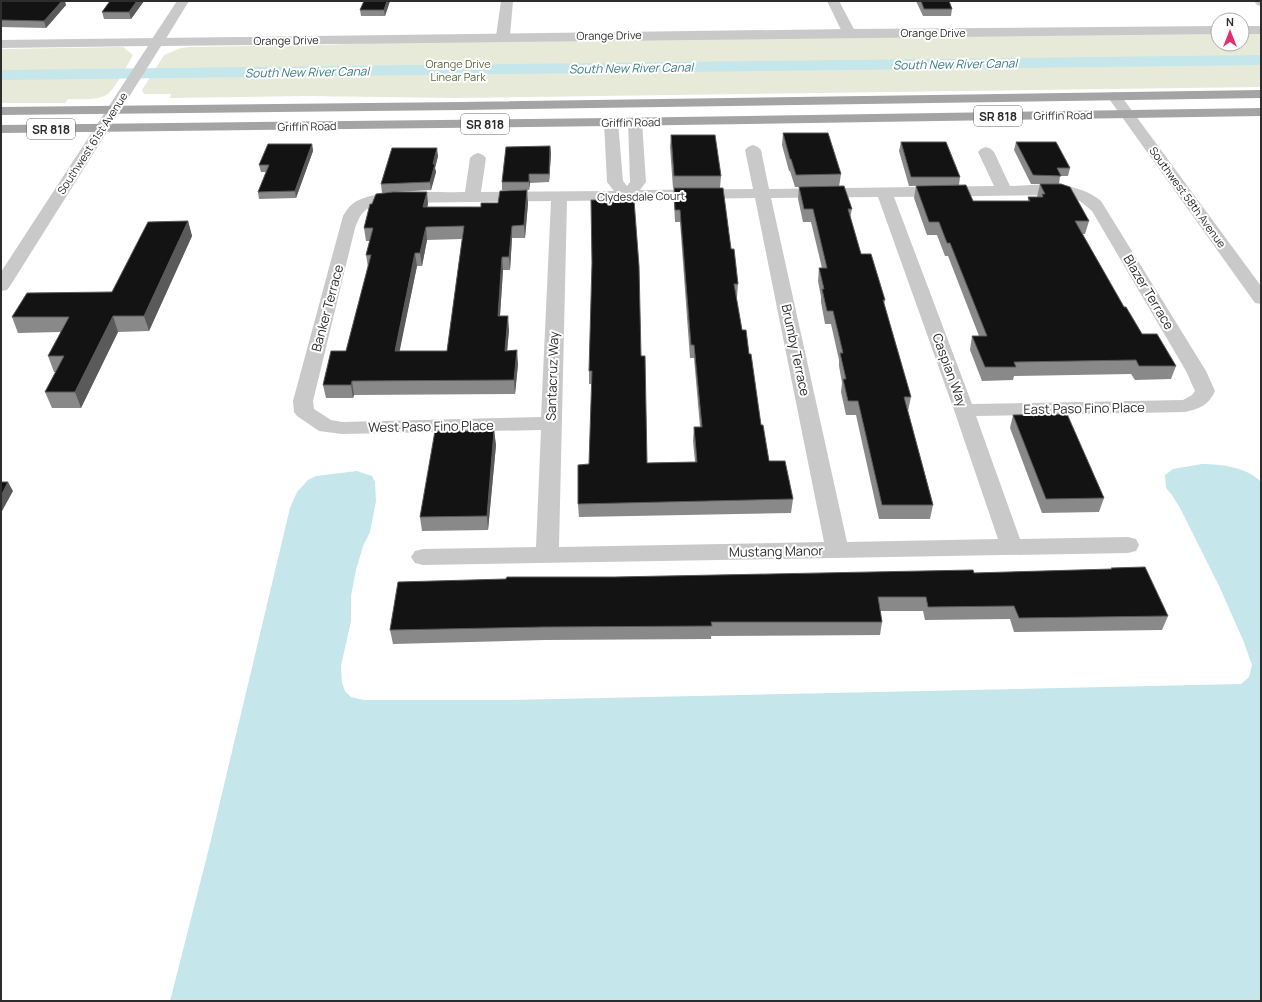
<svg xmlns="http://www.w3.org/2000/svg" width="1262" height="1002" font-family="Manrope,sans-serif">
  <style>
    .green { fill: #e7ead9 }
    .water { fill: #c5e6ea }
    .lines { fill: none; stroke-linecap: round; stroke-linejoin: round }
    .canal { fill: #c5e6ea; fill-rule: evenodd }
    .minor { fill: #c9c9c9; fill-rule: evenodd }
    .tertiary { fill: #c9c9c9; fill-rule: evenodd }
    .primary { fill: #a4a4a4; fill-rule: evenodd }
    .wall { fill: #898989; fill-rule: evenodd }
    .shaded-wall { fill: #5a5a5a }
    .building { fill: #131313; stroke: #5a5a5a; fill-rule: evenodd }
    .labels { text-anchor: middle; dominant-baseline: central; stroke-width: 4; stroke-linejoin: round; paint-order: stroke }
    .far-street-label { font-size: 11px; fill: #2c2c2c; stroke: #fff }
    .far-park-label { font-size: 11px; fill: #5b663a; stroke: #fff }
    .far-water-label { font-size: 12px; font-style: italic; fill: #3a7d86; stroke: #fff }
    .shield { fill: #fff; stroke: #6b6b6b; stroke-width: 1 }
    .shield-label { font-size: 12px; font-weight: bold; fill: #2c2c2c }
    .street-label { font-size: 13px; fill: #2c2c2c; stroke: #fff }
  </style>
  <rect width="100%" height="100%" fill="#fff"/>
  <path class="green" d="M1218,33V44H1242V33H1261V87L458,98L308,96L170,98L171,94H144L142,90L164,55L181,48L190,47L329,45L380,42Z
    M123,47L133,55C128,64 115,89 108,94C97,101 80,99 68,99L65,103H1V49Z"/>
  <path class="water" d="M1202,464C1221,464 1247,467 1261,482V1001H170L209,848L290,508L297,492L308,480L316,476L357,471L372,476L375,482L376,501L370,532L363,546L356,570L351,596V621L341,666L342,683L345,691L351,697L364,700H510L1241,684L1249,677L1252,665L1243,640L1220,588L1180,508L1172,495L1166,488L1165,475L1173,469Z"/>
  <g class="lines">
    <path class="canal" d="M1261,55V65L1,80V70Z"/>
    <path class="minor" d="M177,1H189L162,45H152L150,42Z
      M501,1H513L510,36L508,39H498L496,36Z
      M827,1H839L856,33L854,36H844Z
      M1254,1H1261V6L1257,5Z
      M611,118L616,119L618,122L623,181L627,186L630,182L628,122L630,119L635,118L640,119L642,122L646,182L640,190L753,189L745,150L748,147L753,145L758,147L761,150L769,189L994,186L978,152L981,149L986,147L991,149L994,152L1010,186C1040,185 1076,180 1101,201L1206,371L1215,391C1209,405 1199,409 1185,412L976,416L1020,539L1128,537L1136,539L1139,545L1136,551L1128,553L423,565L415,563L411,557L415,551L423,549L536,547L541,430L342,434L319,431L297,416L294,412L293,401L343,216C346,211 349,206 355,202C377,188 437,193 465,192L470,158L473,155L478,153L483,155L486,158L481,192L614,191L607,182L604,122L606,119ZM1058,195L1080,201L1092,211L1186,371L1195,391L1192,395L1183,400L972,404L894,197ZM878,197L954,410L998,539L847,542L771,198ZM755,198L824,542L559,547L567,201ZM551,201L541,417L342,422L331,420L314,409L313,401L355,228C363,205 372,205 395,203Z"/>
    <path class="tertiary" d="M1218,26V34L161,46L10,286L7,290L1,291V272L148,46L1,48V40L849,29Z
      M1242,26H1261V34H1242Z
      M1114,92L1119,93L1261,286V304L1255,303L1107,96L1109,93Z"/>
    <path class="primary" d="M1261,90V98L462,110L1,115V107L462,102Z
      M1261,108V116L611,126L1,133V125L611,118Z"/>
  </g>
  <path class="wall" d="M1,1L66,5L46,28L1,27Z
    M144,1L131,19H104L102,12Z
    M364,1H390L385,16H361L360,10Z
    M916,1H949L952,9L951,16H923Z
    M783,133L841,174L839,187L852,209L850,218L861,254L885,300L884,304L911,397L908,411L933,505L930,519H879L856,415H846L841,392L842,383L839,366V360L831,324H825L821,302V297L818,281L819,268H822L811,222H803L798,199L799,187H795L790,171H789L782,145Z
    M671,135L721,176L720,188L738,284L737,297H736L742,330L749,354L761,425L769,461L793,499L791,513L579,517L578,504L589,464L592,384H589V371L641,356L647,463L695,462L693,441L694,427H700L694,358H690L680,222H675L674,201V188H706H673L670,147Z
    M901,142L960,177L959,185L909,186L899,151Z
    M1016,142L1070,168L1068,176H1060L1059,184H1031L1014,150Z
    M312,144L313,151L296,198L259,199L258,192L266,172H261L259,165Z
    M550,146L551,154L549,182L530,183L529,190H502V182Z
    M438,156L435,168L436,172L431,190L395,192L428,204L427,207H481L528,203L525,238H512L510,270H503L500,316L509,330L507,351L518,364L515,394L354,395L353,398H326L323,385L346,351L368,267L366,255L370,241H366L364,228L393,192L382,193L381,184ZM462,239L447,351H399L417,266H422L427,240Z
    M1040,184L1089,221L1085,234H1082L1124,307L1142,334L1176,366L1171,379L1135,380L1131,374L1014,376L1013,380L982,381L970,350L972,336H979L948,256H945L937,235H927L914,198L916,186L973,201H1028V197H1037Z
    M188,221L192,236L149,331L118,332L81,408H52L45,392L56,372H54L48,356L61,332L18,333L12,317L112,292Z
    M1013,415L1104,498L1099,512L1042,513L1010,428Z
    M494,431L496,445L488,530L422,531L420,517Z
    M1111,568L1168,616L1162,630L1014,632L1010,619L925,620L923,611H880L882,622L880,635L711,636V639L544,640L393,644L390,630L615,577L974,573L1111,569Z"/>
  <path class="shaded-wall" d="M62,1H65L66,5L46,28L44,21Z
    M137,1H144L131,19L129,12Z
    M387,1H390L385,16L384,10Z
    M312,144L313,151L296,198L295,191Z
    M550,146L551,154L549,182V174Z
    M437,148L438,156L435,168L436,172L431,190L430,182L433,164Z
    M529,174L530,183L529,190Z
    M527,190L528,203L525,238L524,225Z
    M427,192L428,204L424,220L423,207Z
    M188,221L192,236L149,331L144,316Z
    M512,226V238L510,270L509,257Z
    M426,227L427,240L422,266L420,253Z
    M415,253L417,266L397,364L395,351Z
    M502,257L503,270L499,330L498,316Z
    M113,316L118,332L81,408L75,392Z
    M508,316L509,330L506,364L505,351Z
    M517,350L518,364L515,394L514,380Z
    M352,381L354,395L353,398L351,385Z
    M494,431L496,445L488,530L487,516Z
    M8,482L13,491L1,513V496Z"/>
  <path class="building" d="M1,1H62L44,21L1,20Z
    M110,1H137L129,12H102Z
    M364,1H387L384,10H360Z
    M921,1H949L952,9H924Z
    M783,133H828L841,174L796,175L791,159H790Z
    M671,135H715L721,176H674Z
    M901,142H946L960,177H911Z
    M1016,142H1056L1070,168H1057L1061,176L1033,175Z
    M268,144H312L295,191L258,192L269,165H259Z
    M550,146L549,174H529V182H502L506,147Z
    M392,148H437L433,164H435L430,182L381,184Z
    M1040,184H1061L1070,187L1089,221H1075L1124,307H1126L1142,334H1157L1176,366H1139L1136,360L1014,362L1016,367H985L972,336H987L950,243H947L939,222H929L916,186L966,185L973,201H1030L1028,197H1043L1042,194H1045Z
    M844,186L852,209H848L861,254H871L885,300H883L911,397H904L933,505H882L858,401H848L843,379H846L840,353H843L833,311H827L822,289H824L819,268H827L813,209H804L799,187Z
    M674,188H723L731,249H734L738,284H734L742,330H746L749,354H751L761,425H763L769,461H785L793,499L578,504V465L589,464L592,371H589L592,263L591,200H634L639,266L641,356H645L647,463L697,462L694,427H702L694,345H691L680,210H675Z
    M527,190L524,225L512,226L509,257H502L498,316H508L505,351L517,350L514,380L352,381L351,385H323L331,351H346L371,255H366L373,228H364L370,204H372L376,194L393,192H427L423,207H481V203H498L500,191ZM464,226L447,351H395L415,253H420L426,227Z
    M188,221L144,316H113L75,392H45L64,356H48L69,317H12L27,293L112,292L148,222Z
    M1067,414L1104,498L1046,499L1013,415Z
    M435,431H494L487,516L420,517Z
    M1,482H8L1,496Z
    M1145,567L1168,616L1019,618L1014,606L928,607L926,597H878L882,622H711L712,626L543,627L390,630L398,582L506,579L507,577H615L973,570L974,573L1112,569L1111,568Z"/>
  <g class="labels">
    <g class="far-street-label">
      <text x="933" y="32">Orange Drive</text>
      <text transform="translate(609 35) rotate(-1)">Orange Drive</text>
      <text transform="translate(286 40) rotate(-1)">Orange Drive</text>
      <text transform="translate(1063 115) rotate(-1)">Griffin Road</text>
      <text transform="translate(631 122) rotate(-1)">Griffin Road</text>
      <text transform="translate(307 126) rotate(-1)">Griffin Road</text>
      <text transform="translate(92 143) rotate(-57)">Southwest 61st Avenue</text>
      <text transform="translate(641 196) rotate(-1)">Clydesdale Court</text>
      <text transform="translate(1188 197) rotate(54)">Southwest 58th Avenue</text>
    </g>
    <g class="far-park-label">
      <text x="458" y="63">Orange Drive<tspan x="458" dy="13">Linear Park</tspan></text>
    </g>
    <g class="far-water-label">
      <text transform="translate(955 64) rotate(-1)">South New River Canal</text>
      <text transform="translate(631 68) rotate(-1)">South New River Canal</text>
      <text transform="translate(307 72) rotate(-1)">South New River Canal</text>
    </g>
    <g class="shield">
      <rect x="974" y="106" width="48" height="20" rx="3"/>
      <rect x="461" y="114" width="48" height="20" rx="3"/>
      <rect x="27" y="119" width="48" height="20" rx="3"/>
    </g>
    <g class="shield-label">
      <text x="998" y="116">SR 818</text>
      <text x="485" y="124">SR 818</text>
      <text x="51" y="129">SR 818</text>
    </g>
    <g class="street-label">
      <text transform="translate(1149 292) rotate(59)">Blazer Terrace</text>
      <text transform="translate(327 308) rotate(-75)">Banker Terrace</text>
      <text transform="translate(796 350) rotate(78)">Brumby Terrace</text>
      <text transform="translate(950 370) rotate(70)">Caspian Way</text>
      <text transform="translate(552 376) rotate(-88)">Santacruz Way</text>
      <text transform="translate(1084 408) rotate(-1)">East Paso Fino Place</text>
      <text transform="translate(431 426) rotate(-1)">West Paso Fino Place</text>
      <text transform="translate(776 551) rotate(-1)">Mustang Manor</text>
    </g>
  </g>
  <rect width="1262" height="1002" fill="none" stroke="#2c2c2c" stroke-width="4"/>
  <g transform="translate(1230 32)"><circle r="19" fill="#ffffff" stroke="#ababab"/>
  <path d="M0-3L7 15L0 10L-7 15Z" fill="#e22e6e"/>
  <text y="-6" font-size="11" font-weight="bold" text-anchor="middle" fill="#2c2c2c">N</text>
  </g>
</svg>
